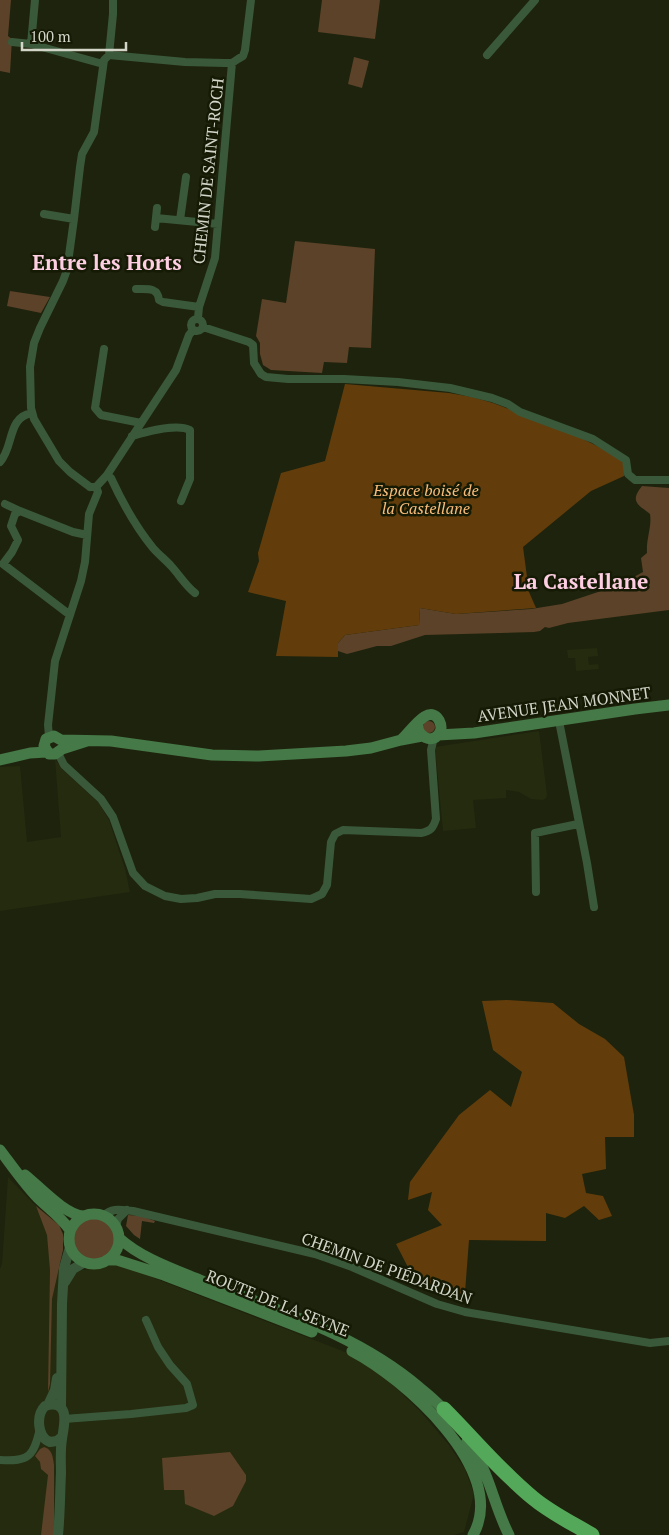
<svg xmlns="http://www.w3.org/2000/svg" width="669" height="1535" font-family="'PT Serif',serif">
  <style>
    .built { fill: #252b0e }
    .green { fill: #5b4228 }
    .forest { fill: #623d0b }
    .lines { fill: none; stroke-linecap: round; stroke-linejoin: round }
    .minor { stroke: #3a593a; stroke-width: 8 }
    .tertiary { stroke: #3a593a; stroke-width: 10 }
    .secondary { stroke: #457947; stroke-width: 11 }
    .motorway { stroke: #54a859; stroke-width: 15 }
    .labels { text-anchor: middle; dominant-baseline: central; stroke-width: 5; stroke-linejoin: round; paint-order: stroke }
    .street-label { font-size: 16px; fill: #d2d5c8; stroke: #151a05 }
    .park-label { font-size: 16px; font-style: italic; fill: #f9bc79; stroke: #151a05 }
    .district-label { font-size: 21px; font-weight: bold; fill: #fecee2; stroke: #151a05 }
  </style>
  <rect width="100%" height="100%" fill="#1e230d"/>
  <path class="built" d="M597,648L598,656L588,657L589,665L598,664L599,669L576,671L575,658H568L567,650Z
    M539,731L547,795L546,798L543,800L531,799L519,792L506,790V798L473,800L476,828L443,831L435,747Z
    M55,759L63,770L99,803L109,820L125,869L130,892L0,911V767L20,766L27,842L61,837Z
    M8,1177L36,1206L49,1229L54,1263L84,1270L115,1265L141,1273L353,1355L394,1386L420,1411L449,1445L465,1469L474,1494L464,1532L454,1535H0V1269L2,1264Z"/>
  <path class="green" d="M0,0H11L8,36L12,39L10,73L0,71Z
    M322,0H380L375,39L318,32Z
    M354,57L369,61L362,88L348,84Z
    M295,241L375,249L371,348L349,347L347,363L324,362L322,373L271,370L263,365L260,354V343L256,336L262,299L286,303Z
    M10,291L50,297L41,313L7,306Z
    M642,486L669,488V610L568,623L549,628L545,627L540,631L534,632L425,635L391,646H377L347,654L338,651V643L345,635L419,625L420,608L456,614L531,609L562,604L619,585L643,572L641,558L647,553C646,539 652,527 650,514C637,504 630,501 642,486Z
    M423 727a6 6 0 1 1 12 0a6 6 0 1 1-12 0Z
    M36,1206L59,1225L63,1234V1250L52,1299L50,1384L48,1392L50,1270L47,1235Z
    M69 1239a25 25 0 1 1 50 0a25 25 0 1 1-50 0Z
    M128,1215L141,1216L155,1221L154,1223L142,1221L140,1239L134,1235L126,1226Z
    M44,1447C52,1449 53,1457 54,1465V1535H41L48,1475L41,1469L40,1462L35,1456L40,1449Z
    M230,1452L246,1475V1481L233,1506L214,1516L185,1504L184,1490H164L162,1458Z"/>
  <path class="forest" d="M345,384L449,393L472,397L493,403L565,430L625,460L624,476L591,491L523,547L529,592L536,608L456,614L420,608L419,625L345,635L338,643V657L276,656L286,601L248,592L259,561L258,553L281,473L325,461Z
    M507,1000L553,1003L579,1024L605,1039L624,1057L634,1115V1137H605L606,1169L582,1174L586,1193L603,1196L612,1216L599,1220L584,1206L565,1218L546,1213V1241L469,1240L465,1292L454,1300L411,1273L396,1244L442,1225L428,1210L432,1192L408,1200L410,1182L459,1115L490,1090L511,1107L522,1072L493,1050L482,1001Z"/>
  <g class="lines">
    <path class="minor" d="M12,42L31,44L103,64
      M31,44L35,0
      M109,55L113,14V0
      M487,55L535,0
      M44,214L74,219
      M156,218L218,224
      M180,220L186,177
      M155,227L157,208
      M136,289C147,289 158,287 159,300L163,302L199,307
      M198,318L199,307L215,258L232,63
      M191 325a6 6 0 1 1 12 0a6 6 0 1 1-12 0Z
      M203,327L249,342L253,345L254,363L261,374L266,377L288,379H344L398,382L450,388L492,398L508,404L520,412L593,439L626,460L628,474L635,480H669
      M104,349L95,408L101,415L141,423
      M132,436C146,432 176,423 190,430V479L181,501
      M0,462C14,447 7,417 32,413
      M107,475L111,478C123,504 135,526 153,548C159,555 166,560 172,567C180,576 186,586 195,593
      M90,487L70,472L59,461L34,419L31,408L30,367L34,343L40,328L63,281L67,270L74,219L80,167L82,154L94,132L104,60L109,55L185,62L225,63H232L238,59L243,56L245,50L251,0
      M96,487L107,475L176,370L189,335L193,330
      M5,504L20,511
      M70,615L3,564L12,552L18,540L11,526L15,514L20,511L73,532L87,535
      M559,721L587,863L594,907
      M49,736L48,725L55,661L81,581L85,562L89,514L98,492L96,487H90
      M58,753L64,765L101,799L113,817L133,873L145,886L165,896L181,899L197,898L215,894H240L311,899L322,894L327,885L331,842L335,834L343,830L421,833C431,831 433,828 436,819L431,750L434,737
      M536,892L535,833L578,824
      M103,1216C113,1207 121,1210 133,1211L315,1254L352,1267L437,1304L465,1312L650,1343L669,1341
      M116,1226L118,1219L127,1210
      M64,1419L131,1414L186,1408L193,1405L187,1384L170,1365L158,1347L146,1320
      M0,1460C29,1462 34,1456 40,1428"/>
    <path class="tertiary" d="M65,1282L73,1269L85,1262
      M48,1405L55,1390L57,1378
      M61,1407L62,1304L64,1268L70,1247
      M58,1535C60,1515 60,1494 61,1473C61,1462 60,1451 62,1439C63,1431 67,1416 62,1409C58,1403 51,1404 45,1406C36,1415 37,1437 50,1442L57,1441L62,1437"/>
    <path class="secondary" d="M438,735L474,733L635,709L669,705
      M401,740C410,733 428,702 439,720C441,724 442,728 440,732C433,746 416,736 418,723
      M87,741L62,749L55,754H49L44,746L46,739L54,736L61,740L111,741L212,755L259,756L346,751L371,748L401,740L422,736
      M0,760L30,753L46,752
      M0,1150C12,1166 23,1182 37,1197C48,1208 61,1217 70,1230
      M25,1175C39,1186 66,1216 84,1216
      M69 1239a25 25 0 1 1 50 0a25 25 0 1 1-50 0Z
      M119,1238C141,1258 173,1269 200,1280C276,1310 357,1334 420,1388C430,1396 440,1404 447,1414
      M107,1260H117L164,1275L312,1332
      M352,1351C402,1377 510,1470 473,1535
      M467,1441C489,1469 493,1504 509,1535"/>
    <path class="motorway" d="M444,1409C474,1439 500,1471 533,1498C551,1513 572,1523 592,1535"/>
  </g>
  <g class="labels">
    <g class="street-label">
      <text transform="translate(208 171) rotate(-84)">CHEMIN DE SAINT-ROCH</text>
      <text transform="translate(564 704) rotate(-8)">AVENUE JEAN MONNET</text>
      <text transform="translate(387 1268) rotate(20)">CHEMIN DE PIÉDARDAN</text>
      <text transform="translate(278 1303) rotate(22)">ROUTE DE LA SEYNE</text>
    </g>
    <g class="park-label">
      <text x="426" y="490">Espace boisé de<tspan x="426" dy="18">la Castellane</tspan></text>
    </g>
    <g class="district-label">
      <text x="107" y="262">Entre les Horts</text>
      <text x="581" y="581">La Castellane</text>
    </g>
  </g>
  <path d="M22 42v8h104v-8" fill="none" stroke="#d2d5c8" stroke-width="2.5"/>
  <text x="30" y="42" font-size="15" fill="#d2d5c8" stroke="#151a05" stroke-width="4" paint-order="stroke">100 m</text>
</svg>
